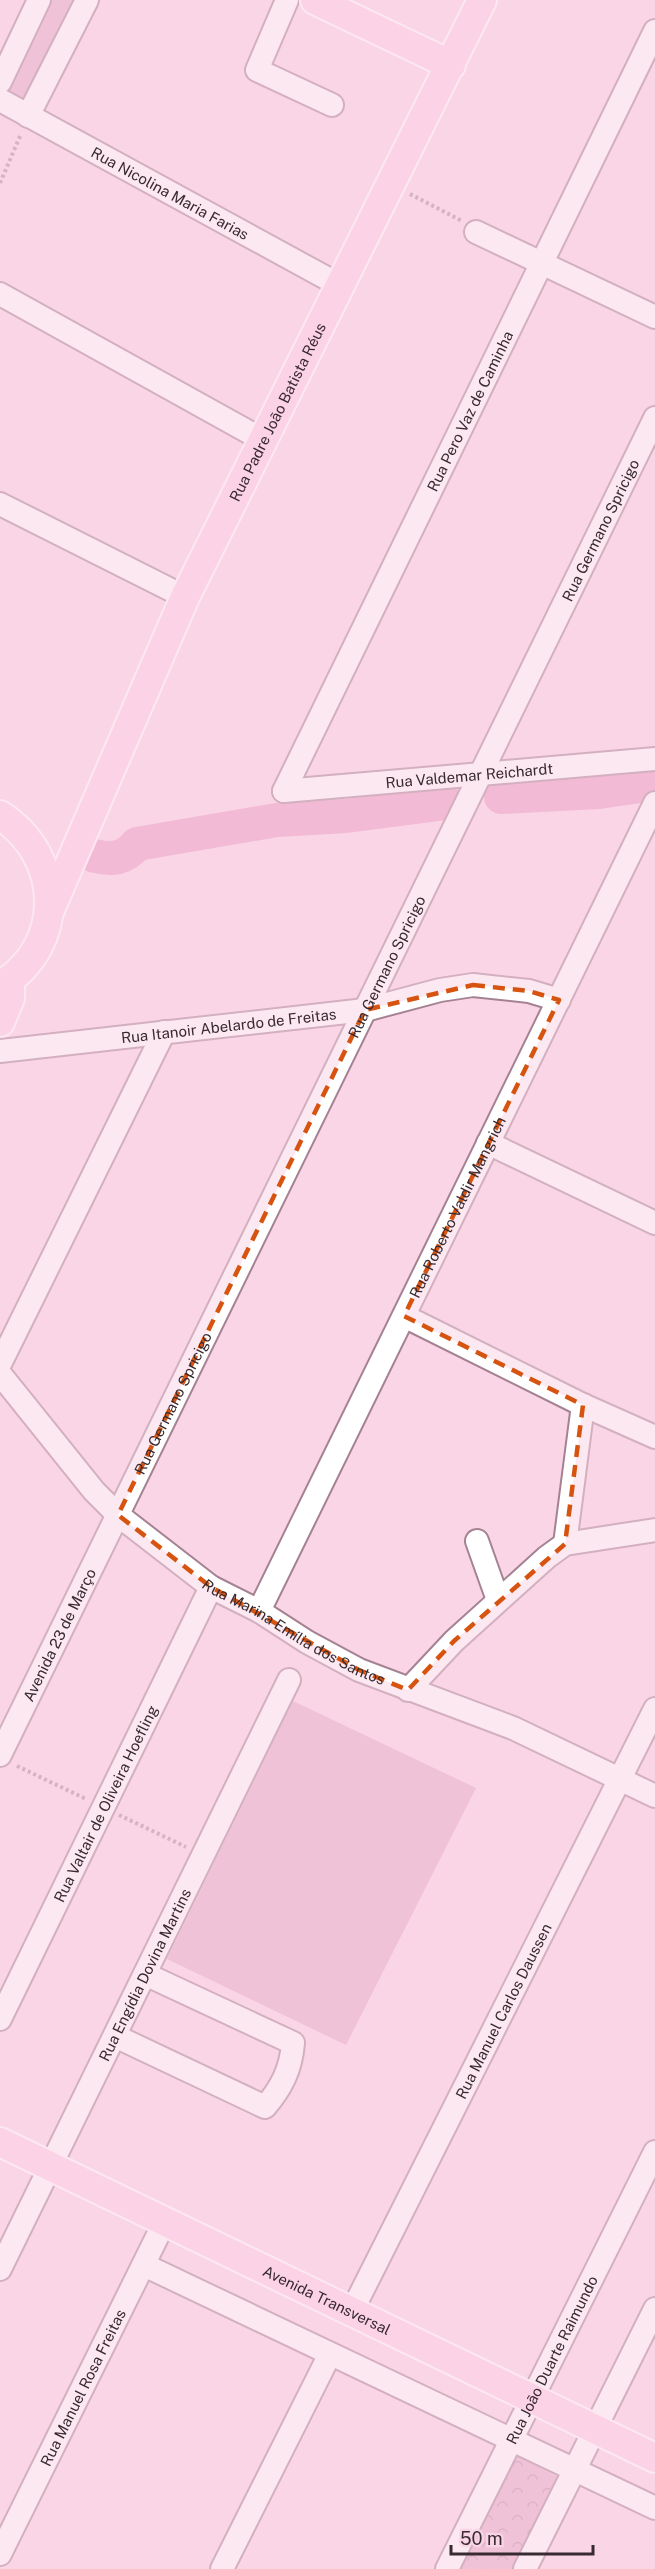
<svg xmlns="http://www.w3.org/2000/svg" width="655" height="2569" font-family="'Public Sans',sans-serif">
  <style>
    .grass { fill: #e4abc6 }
    .park { fill: url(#park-crowns) }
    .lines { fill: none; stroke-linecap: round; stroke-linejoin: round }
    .river { stroke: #ea99c2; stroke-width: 34 }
    .minor-casing { stroke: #a48292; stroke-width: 26 }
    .major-casing { stroke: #fff; stroke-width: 32 }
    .path { stroke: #a68b97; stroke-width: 4; stroke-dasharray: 3 3; stroke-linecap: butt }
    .minor { stroke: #fff; stroke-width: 22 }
    .major { stroke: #fecee6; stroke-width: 28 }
    .marked { fill: none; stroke: #d65410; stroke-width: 4.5; stroke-dasharray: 12 8; stroke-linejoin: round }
    .labels { text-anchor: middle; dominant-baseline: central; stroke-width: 6; stroke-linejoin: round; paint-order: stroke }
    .street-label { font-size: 15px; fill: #382a31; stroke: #fad5e6 }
  </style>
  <defs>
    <pattern id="park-crowns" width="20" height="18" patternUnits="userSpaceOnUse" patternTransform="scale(1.5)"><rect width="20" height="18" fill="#e4abc6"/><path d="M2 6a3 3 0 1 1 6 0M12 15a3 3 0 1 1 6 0" fill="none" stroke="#ba8ba1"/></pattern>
  </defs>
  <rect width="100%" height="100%" fill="#fad5e6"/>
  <path class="grass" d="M48,0H80L28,105L3,93Z
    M293,1701L476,1788L346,2045L167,1959Z"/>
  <path class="park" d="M517,2456L560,2478L515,2569H460Z"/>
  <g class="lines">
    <path class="river" d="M501,797L599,792L647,785
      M95,856C113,860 124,859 137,844L277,820L346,816L447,803"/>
    <g class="minor-casing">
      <g id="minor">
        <path d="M287,0L257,70L332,105"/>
        <path d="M0,82L39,0"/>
        <path id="s1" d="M0,100L341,286"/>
        <path d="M28,116L87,0"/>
        <path d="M476,232L655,317"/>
        <path d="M0,294L263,440"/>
        <path d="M0,504L185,597"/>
        <path id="s2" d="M284,791L655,31"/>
        <path id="s3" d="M284,791L655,759"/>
        <path id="s4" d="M0,1051L365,1010L440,990L473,985L529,991L559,1000"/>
        <path d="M488,1143L655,1223"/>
        <path d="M404,1316L583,1405L655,1437"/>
        <path d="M0,1364L164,1032"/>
        <path id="s5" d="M0,1374L94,1491L118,1515L211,1587L259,1611L307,1642L359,1670L513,1728L655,1796"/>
        <path d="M477,1541L498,1600"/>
        <path d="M565,1544L583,1405"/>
        <path id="s6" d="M259,1611L655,803"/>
        <path d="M408,1690L454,1641L547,1557L565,1544L655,1530"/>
        <path id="s7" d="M0,1755L655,418"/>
        <path id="s8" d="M0,2019L211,1587"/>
        <path d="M115,2036L265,2107C282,2087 291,2069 293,2043L145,1974"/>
        <path d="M144,2265L655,2508"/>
        <path id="s9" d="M0,2269L289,1680"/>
        <path id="s10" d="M352,2311L655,1709"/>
        <path id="s11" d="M0,2554L165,2221"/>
        <path d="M222,2569L330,2354"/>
        <path id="s12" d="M447,2569L655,2152"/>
        <path d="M525,2569L655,2309"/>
      </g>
    </g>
    <g class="major-casing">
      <g id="major">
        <path d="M315,0L451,65"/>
        <path d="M0,815C64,857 67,945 0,986"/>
        <path id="s13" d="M49,912L185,597L482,0"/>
        <path d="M0,1022L10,998V979"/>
        <path id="s14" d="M0,2142L655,2458"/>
      </g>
    </g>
    <path class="path" d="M0,183L21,134
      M410,194L462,221
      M17,1766L86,1799
      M119,1815L186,1847"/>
    <use href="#minor" class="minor"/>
    <use href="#major" class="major"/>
  </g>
  <path d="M0 0H655V2569H0ZM473,985L529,991L559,1000L404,1316L583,1405L565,1544L454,1641L408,1690L359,1670L211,1587L118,1515L365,1010Z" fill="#fad5e6" fill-opacity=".55" fill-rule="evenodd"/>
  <path class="marked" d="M473,985L529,991L559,1000L404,1316L583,1405L565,1544L454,1641L408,1690L359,1670L211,1587L118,1515L365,1010Z"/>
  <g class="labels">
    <g class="street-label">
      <text stroke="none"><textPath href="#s1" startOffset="194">Rua Nicolina Maria Farias</textPath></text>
      <text stroke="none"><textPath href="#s13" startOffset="550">Rua Padre João Batista Réus</textPath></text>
      <text stroke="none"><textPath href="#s2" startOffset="423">Rua Pero Vaz de Caminha</textPath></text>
      <text stroke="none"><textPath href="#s7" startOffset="1364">Rua Germano Spricigo</textPath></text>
      <text stroke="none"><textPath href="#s3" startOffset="186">Rua Valdemar Reichardt</textPath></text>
      <text stroke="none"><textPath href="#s7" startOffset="878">Rua Germano Spricigo</textPath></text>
      <text stroke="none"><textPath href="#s4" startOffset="230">Rua Itanoir Abelardo de Freitas</textPath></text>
      <text stroke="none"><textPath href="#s6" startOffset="450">Rua Roberto Valdir Mangrich</textPath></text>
      <text stroke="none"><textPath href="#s7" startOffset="392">Rua Germano Spricigo</textPath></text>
      <text stroke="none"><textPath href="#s5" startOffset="396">Rua Marina Emília dos Santos</textPath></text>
      <text stroke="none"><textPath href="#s7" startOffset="134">Avenida 23 de Março</textPath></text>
      <text stroke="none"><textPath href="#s8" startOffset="240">Rua Valtair de Oliveira Hoefling</textPath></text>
      <text stroke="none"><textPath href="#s9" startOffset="328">Rua Engídia Dovina Martins</textPath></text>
      <text stroke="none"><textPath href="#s10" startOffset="336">Rua Manuel Carlos Daussen</textPath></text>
      <text stroke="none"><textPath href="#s14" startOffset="363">Avenida Transversal</textPath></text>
      <text stroke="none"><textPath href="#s12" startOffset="234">Rua João Duarte Raimundo</textPath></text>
      <text stroke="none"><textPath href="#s11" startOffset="186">Rua Manuel Rosa Freitas</textPath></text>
    </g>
  </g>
  <path d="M451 2545v9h142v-9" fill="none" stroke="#382a31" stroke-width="3"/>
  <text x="460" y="2545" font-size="18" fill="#382a31" stroke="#fad5e6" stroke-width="4.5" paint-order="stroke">50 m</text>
</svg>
